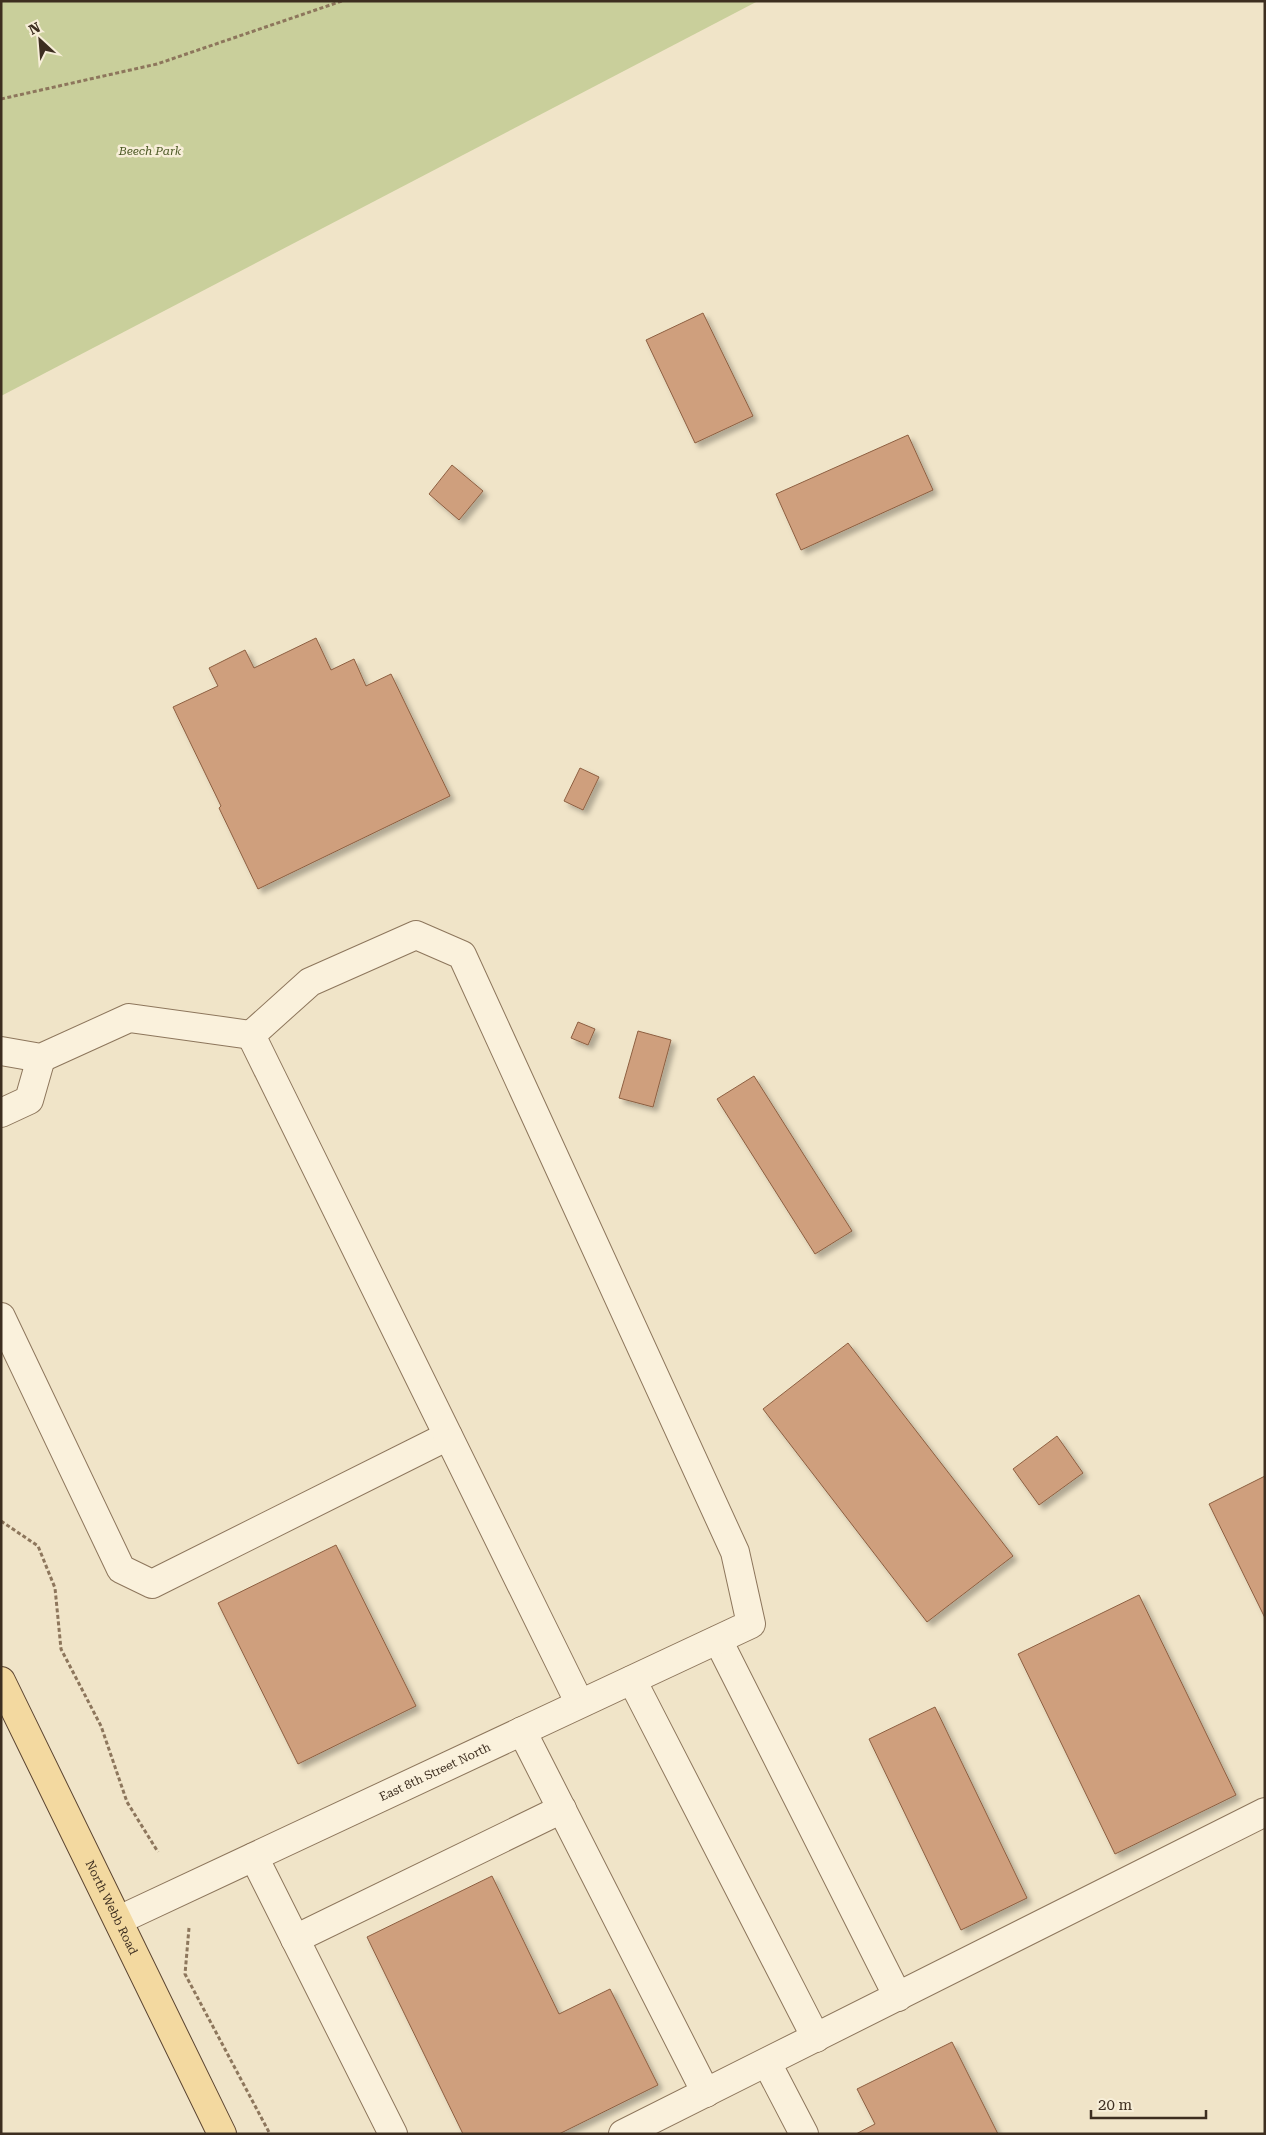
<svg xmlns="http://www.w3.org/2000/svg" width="1266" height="2135" font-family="'Roboto Serif',serif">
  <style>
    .green { fill: #c9cf9b }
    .building { fill: #cf9f7d; stroke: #8d5f41; filter: url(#shadow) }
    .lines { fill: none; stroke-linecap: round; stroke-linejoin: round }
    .minor-casing { stroke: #8d765c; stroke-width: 30 }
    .major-casing { stroke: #5b4430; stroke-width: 30 }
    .path { stroke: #8d765c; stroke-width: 3; stroke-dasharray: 4 2.5; stroke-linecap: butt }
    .minor { stroke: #faf1dc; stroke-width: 28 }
    .major { stroke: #f3d9a0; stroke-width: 28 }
    .labels { text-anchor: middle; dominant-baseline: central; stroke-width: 5; stroke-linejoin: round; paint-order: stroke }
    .park-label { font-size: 12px; font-style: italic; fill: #4d5a26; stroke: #f7eed8 }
    .street-label { font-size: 12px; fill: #3d2e20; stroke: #f7eed8 }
  </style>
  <defs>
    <filter id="shadow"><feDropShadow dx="4.5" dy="4.5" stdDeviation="2.5" flood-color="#0004"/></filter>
  </defs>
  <rect width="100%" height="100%" fill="#f0e4c8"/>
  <path class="green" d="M1,1H758L1,396Z"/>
  <path class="building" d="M703,313L753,416L695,443L646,340Z
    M908,435L933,490L801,550L776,494Z
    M452,465L483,491L459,520L429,494Z
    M316,638L331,670L354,659L366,686L391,674L450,796L258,889L219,808L221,806L173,707L218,686L209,668L245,650L254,668Z
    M580,768L599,777L583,810L564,801Z
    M578,1022L595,1029L588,1045L571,1038Z
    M638,1031L671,1040L653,1107L619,1098Z
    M754,1076L852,1231L815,1254L717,1099Z
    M848,1343L1013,1556L927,1622L763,1409Z
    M1057,1436L1083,1473L1039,1505L1013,1469Z
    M1265,1476V1618L1209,1504Z
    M336,1545L416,1706L298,1764L218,1603Z
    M1139,1595L1236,1795L1115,1854L1018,1654Z
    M935,1707L1027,1898L961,1930L869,1739Z
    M492,1876L559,2014L610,1989L658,2085L559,2134H463L367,1937Z
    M952,2042L998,2134H856L875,2124L857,2089Z"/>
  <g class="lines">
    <g class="minor-casing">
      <g id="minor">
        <path d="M1,1051L41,1058L129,1018L251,1035"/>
        <path d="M1,1113L29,1100L41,1058"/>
        <path d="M1,1317L121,1569L152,1584L448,1436"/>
        <path d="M718,1640L898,1997"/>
        <path d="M632,1680L816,2038"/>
        <path d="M522,1731L706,2093"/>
        <path d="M254,1857L393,2134"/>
        <path id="s1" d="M119,1920L751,1624L735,1552L462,955L416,935L310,982L251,1035L580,1704"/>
        <path d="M295,1939L562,1809"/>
        <path d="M767,2063L804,2134"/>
        <path d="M623,2134L1265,1812"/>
      </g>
    </g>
    <g class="major-casing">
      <g id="major">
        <path id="s2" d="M1,1681L222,2134"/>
      </g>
    </g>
    <path class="path" d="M1,99L157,64L342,1
      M1,1521L38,1546L55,1588L61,1649L101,1726L127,1802L158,1852
      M189,1928L185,1974L270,2134"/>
    <use href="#minor" class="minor"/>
    <use href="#major" class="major"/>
  </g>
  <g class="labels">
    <g class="park-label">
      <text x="150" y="151">Beech Park</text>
    </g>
    <g class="street-label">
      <text stroke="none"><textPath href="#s1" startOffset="349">East 8th Street North</textPath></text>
      <text stroke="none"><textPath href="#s2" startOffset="252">North Webb Road</textPath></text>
    </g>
  </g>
  <rect width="1266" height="2135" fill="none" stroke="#3d2e20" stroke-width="5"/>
  <g transform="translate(40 40) rotate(334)" stroke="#f7eed8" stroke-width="4" paint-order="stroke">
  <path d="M0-4L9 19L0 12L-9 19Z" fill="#3d2e20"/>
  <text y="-8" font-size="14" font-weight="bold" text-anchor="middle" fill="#3d2e20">N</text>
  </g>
  <path d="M1091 2110v8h115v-8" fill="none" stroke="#3d2e20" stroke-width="2.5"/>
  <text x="1098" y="2110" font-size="15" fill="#3d2e20" stroke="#f7eed8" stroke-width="4" paint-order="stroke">20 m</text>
</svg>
